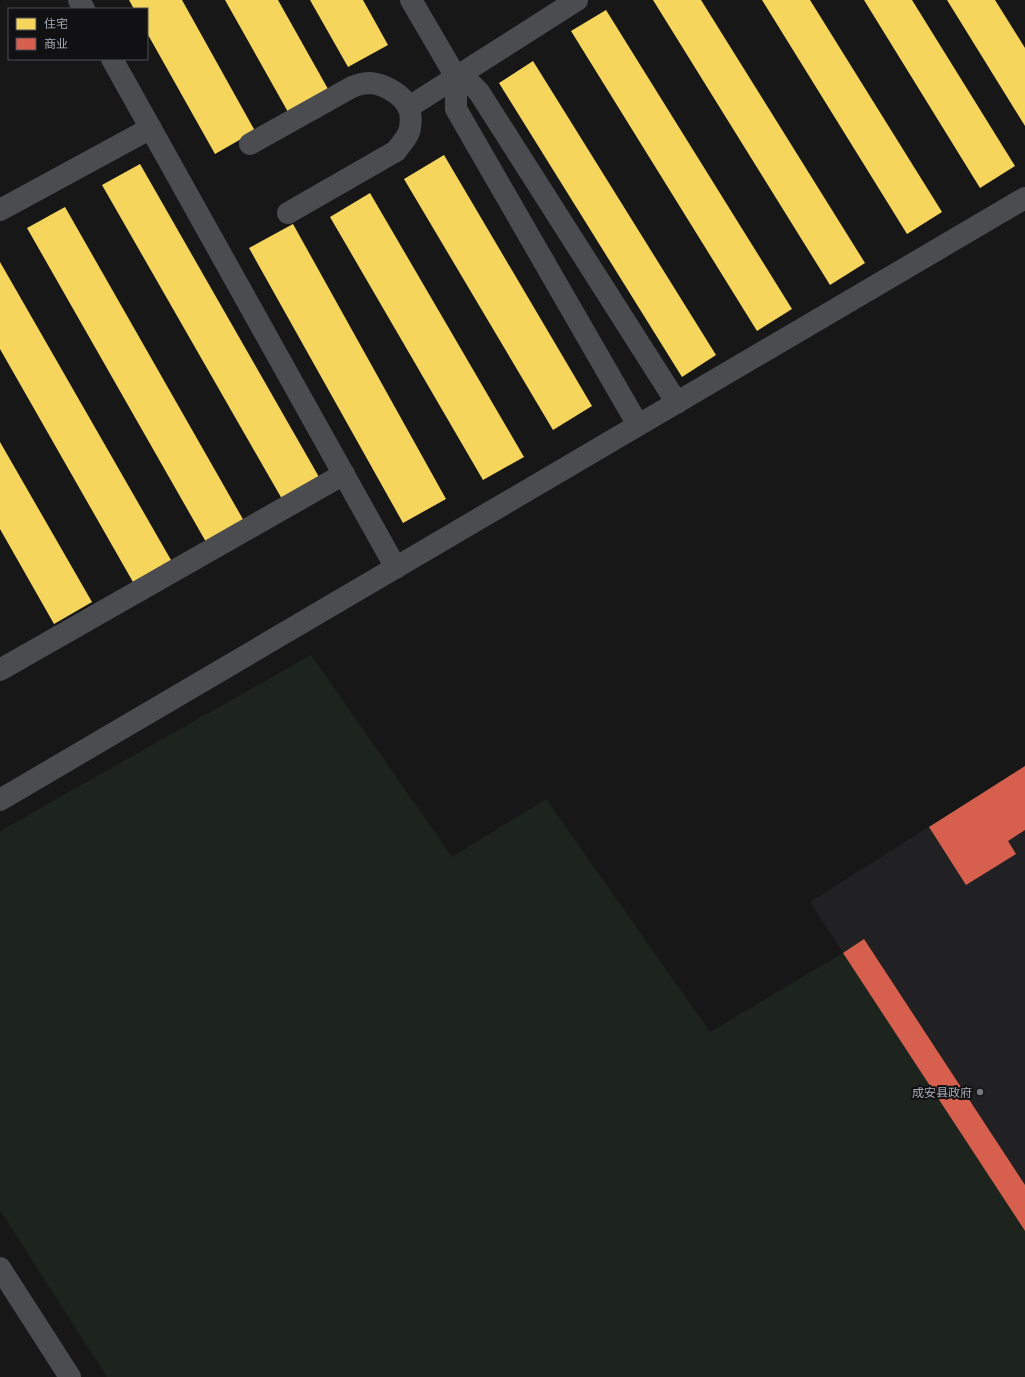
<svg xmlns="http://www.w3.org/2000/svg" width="1025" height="1377" font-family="'Exo 2','Noto Sans SC',sans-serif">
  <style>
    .built { fill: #212123 }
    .green { fill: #1d241e }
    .homes { fill: #f6d55c }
    .shops { fill: #d6604d }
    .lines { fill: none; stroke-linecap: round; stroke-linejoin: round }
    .minor { stroke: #4b4c50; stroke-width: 22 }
    .poi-dot { fill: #757880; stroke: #111113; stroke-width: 1.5 }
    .labels { text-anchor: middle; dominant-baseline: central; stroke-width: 4; stroke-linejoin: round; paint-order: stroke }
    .poi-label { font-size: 12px; fill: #a8adb8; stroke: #111113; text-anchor: end }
  </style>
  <rect width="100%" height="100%" fill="#171717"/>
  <path class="built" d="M1025,766V1231L810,902Z"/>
  <path class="green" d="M311,655L452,857L546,799L710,1032L843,953L1025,1231V1377H107L0,1210V831Z"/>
  <path class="homes" d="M129,0H182L255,131L215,154L147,33V9H134Z
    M225,0H278L328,89L288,112Z
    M310,0H363L388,45L348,67Z
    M653,0H701L865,263L830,285Z
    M762,0H810L942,212L907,234Z
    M864,0H912L1015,166L980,188Z
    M947,0H995L1025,48V126Z
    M606,10L792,309L757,331L571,31Z
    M533,61L716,355L682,377L499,83Z
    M444,155L592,406L553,430L404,179Z
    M140,164L319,477L282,499L102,185Z
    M370,193L524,457L483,480L330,217Z
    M65,207L244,521L206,542L27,228Z
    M293,224L446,499L403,523L249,248Z
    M0,262L171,560L133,582L0,349Z
    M0,442L92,602L54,624L0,529Z"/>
  <path class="shops" d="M1025,766V830L1008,841L1016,854L966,885L929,827Z
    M864,939L1025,1185V1231L843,953Z"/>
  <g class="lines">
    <path class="minor" d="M79,0L84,9
      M411,0L456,77V109L638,425
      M112,59L396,568
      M456,77L470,83L479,92L677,403
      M409,107L577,0
      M250,144L352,87C357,85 364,83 370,83C384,84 402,94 408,107C411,112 411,121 410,128C409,136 401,144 396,151L288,213
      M0,210L151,128
      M0,670L344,474
      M0,800L1025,198
      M0,1268L70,1377"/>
  </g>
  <circle class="poi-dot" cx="980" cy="1092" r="4"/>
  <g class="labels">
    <g class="poi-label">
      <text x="972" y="1092">成安县政府</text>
    </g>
  </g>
  <rect x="8" y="8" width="140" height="52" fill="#111113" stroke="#4d4f55"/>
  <rect x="16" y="18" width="20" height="12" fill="#f6d55c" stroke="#4d4f55"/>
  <text x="44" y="28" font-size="12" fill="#a8adb8">住宅</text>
  <rect x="16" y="38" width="20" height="12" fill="#d6604d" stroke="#4d4f55"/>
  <text x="44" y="48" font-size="12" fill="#a8adb8">商业</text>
</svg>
